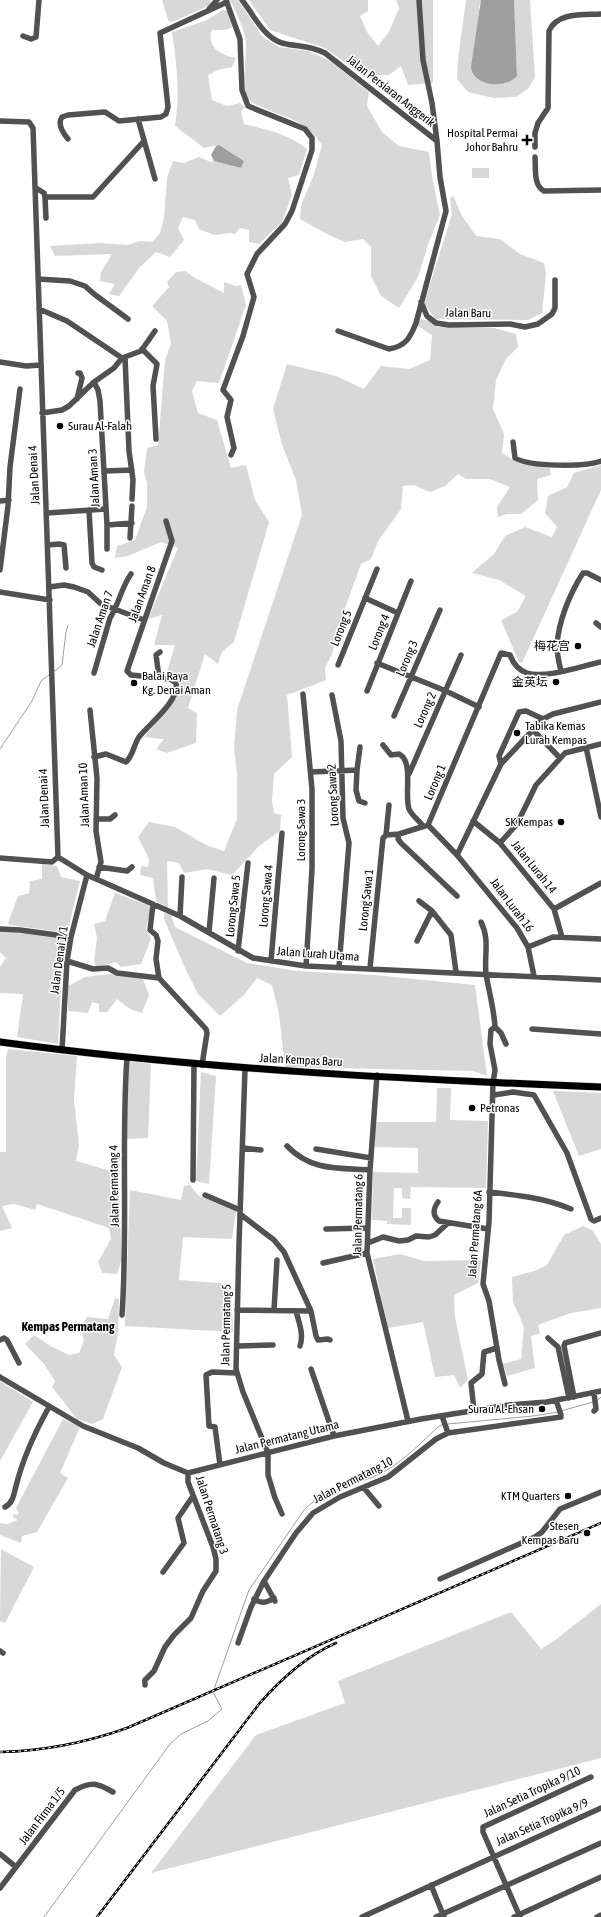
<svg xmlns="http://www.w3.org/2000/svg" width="601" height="1917" font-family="'Asap Condensed','Noto Sans SC',sans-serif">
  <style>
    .green { fill: #d8d8d8 }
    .water { fill: #9f9f9f }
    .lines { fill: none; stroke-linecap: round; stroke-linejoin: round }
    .stream { stroke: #9f9f9f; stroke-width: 1 }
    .major-casing { stroke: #dbdbdb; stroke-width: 8 }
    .minor { stroke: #515151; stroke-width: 5.5 }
    .major { stroke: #000; stroke-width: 7 }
    .rail-casing { stroke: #000; stroke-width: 2.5 }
    .rail { stroke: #fff; stroke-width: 1; stroke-dasharray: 3; stroke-linecap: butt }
    .poi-dot { fill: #000; stroke: #fff; stroke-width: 1.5 }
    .labels { text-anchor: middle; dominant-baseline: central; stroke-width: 3; stroke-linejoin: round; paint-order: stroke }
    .street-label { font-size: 12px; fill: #000; stroke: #fff }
    .poi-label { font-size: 12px; fill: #000; stroke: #fff; text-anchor: end }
    .neighbourhood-label { font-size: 13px; font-weight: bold; fill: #000; stroke: #fff }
  </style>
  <rect width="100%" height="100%" fill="#fff"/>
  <path class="green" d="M162,0H211L210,5L175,21L169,22Z
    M230,0H238L263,37L279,47L308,51L330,61L369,92L367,106L382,132L399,146L429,152L432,176L440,215L429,242L418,277L399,308L381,296L371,276V247L363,239L345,242L327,234L300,219L301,206L314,174L322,145C305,119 290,120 264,108C260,106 253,104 250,101C240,92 247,57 246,43C245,29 236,13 230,0Z
    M249,0H368V11L360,16L367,32L378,46L389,32L399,8L396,0H433V83L408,85L401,66L389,75L364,76L325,48L270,30Z
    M466,0H481L479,8L517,76L514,0H530L535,77L528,89L516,97L494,98L468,92L457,79L458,59Z
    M223,10L228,11L232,27L226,30H212C206,48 221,55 236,58L232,67L218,70L208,75L212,100L227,106L240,103L245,107L241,112L244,124C267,130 289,134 307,149L299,175L288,178L292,195L282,222L259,244L249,242V230L240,228L235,234L230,233L214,235L199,229L195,220L183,217L178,228L184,240L170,257L156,252L140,267L119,296L109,294L115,284L100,281L101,272L112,254L55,256L50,246L100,243L128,245L140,241L152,242L160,233L164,218L167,178L173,161L184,163L199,157L211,162L214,161L241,167L244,161L219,145L204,148L175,126C180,94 177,64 172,32L207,20Z
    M472,168H489V178H472Z
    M453,196L462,216L476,236L500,239L520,254L544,263L546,274L542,313L528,320L436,319L424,304L452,214L450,198Z
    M185,271L195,278L224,293V282L236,286L241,285L246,305L219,383L197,381L192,391L198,413L217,420L231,468L246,465L255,500L269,522L234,642L222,652L218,664L205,654L188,708L197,713L196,743L167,753L156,749L164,739L144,737L169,709L181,684L167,672L175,645H154L162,615L148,619L178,548L161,542L128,556L115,558L117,546L135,540L147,507V483L144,472L147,448L158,445L165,361L171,343L167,321L152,306L169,287L167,282L176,272Z
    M420,319L431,321L438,327L494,328L516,334L518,347L506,359L496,380L493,409L504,434L502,453L520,464L550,468L551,475L537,479L538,500L521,514H507L498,517L497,507L510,487L490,479H466L458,474L445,486L430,492L414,485L403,486L401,509L378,541L371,559L361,564L339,625L332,654L325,668L326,680L287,695L292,757L274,774L272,801L274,813L281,815L280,831L259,846L232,875L207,869L184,873L179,863L167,861L168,908L156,901L153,878L140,875L141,866L148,867L149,859L138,837L149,822L175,827L208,846L224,851L237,819V776L234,748L237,710L302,515L296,480L282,445L273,409L287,364L336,376L364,389L381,366L409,369L430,360L432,335L417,325Z
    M601,465V490L522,663L519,662L501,620L517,612L526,596L499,580L472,573L494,554L505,536L525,527L552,537L557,527L545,513L548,496L567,487L574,473Z
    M42,864L57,866L61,877L80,881L67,933L10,925L8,923L18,896L29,893L30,881L42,879Z
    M115,893L148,905L150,909L146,929L151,939L141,964L121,967L116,962L96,967L94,961L97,938L94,924L105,921Z
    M164,913L171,915L175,927L247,963L297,971L374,975L475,985L487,1076L473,1071L285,1067L279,1014L272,985L257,978L244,995L220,1016L198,994L185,968L164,919Z
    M0,931L29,933L67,940L64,957L58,961L62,966L58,1044L17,1037L23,994L0,993V967L6,958L0,952Z
    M110,974L143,979L149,995L142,1013L130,1009L117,999L107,1012H99V1004L92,1002L88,1013L68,1011V986L85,977Z
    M8,1049L77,1056L74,1100L79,1145L76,1161L118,1173L122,1259L117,1274L102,1273L98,1262L111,1239L109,1228L37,1204L35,1210L14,1204L2,1206L12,1228L0,1231V1152H6V1057Z
    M129,1061L151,1064L148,1138L126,1139Z
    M201,1072L216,1076L209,1184L196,1181Z
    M437,1088H451L450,1120L488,1121L486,1188L411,1187L410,1199L402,1198V1188H394L393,1218H402V1208H411V1225L387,1224V1221L372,1220L373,1172L418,1173V1148L375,1147V1122H436Z
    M553,1091L601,1093V1149L579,1156Z
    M190,1185L198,1195L236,1211L232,1239L183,1237L179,1280L231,1284L233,1332L125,1326L130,1190L181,1200L184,1186Z
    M583,1226L592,1230L601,1244V1308L571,1313L538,1325L540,1333L531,1336L535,1368L507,1376L503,1364L521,1359L524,1327L513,1302L512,1277L534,1271L547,1265L564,1235Z
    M400,1254L424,1261L481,1260L478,1283L454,1295L455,1317L468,1380L460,1388L454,1375L435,1377L423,1322L388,1328L373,1259Z
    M115,1298L119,1299L118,1333L114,1355L122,1367L103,1419L92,1424L77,1419L52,1387L55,1381L44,1364L25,1344L34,1335L52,1347L69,1355L79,1353L84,1341L81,1327L87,1317L108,1319Z
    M0,1381L33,1402L0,1461Z
    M63,1419L80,1427L60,1473L68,1478L37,1532L22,1536L21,1543L0,1535V1523L7,1524L18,1520L13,1517V1514L17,1515L19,1513L16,1508Z
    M1,1549L34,1567L5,1623L0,1621Z
    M601,1604V1758L151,1873L256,1735L345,1703L338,1681L511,1612L541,1649L554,1641Z"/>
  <path class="water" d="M481,0H514L517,76C506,89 473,87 471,67Z
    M219,145L244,161L241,168L214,161L211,155L216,146Z"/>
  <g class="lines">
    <path class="stream" d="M55,671L62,665L66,632L68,625
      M0,749L32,701L41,681L49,675
      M598,1400L601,1397
      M561,1411L593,1402
      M448,1424L533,1416L558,1412
      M44,1917L170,1744L181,1734L208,1721L222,1709L213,1692L249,1590L304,1510C326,1487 360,1486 387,1470C404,1460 423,1441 438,1427L443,1424"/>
    <g class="major-casing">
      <path id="major" d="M0,1042C199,1069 400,1079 601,1087"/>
    </g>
    <path class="minor" d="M226,0L240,39L242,90L248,106L305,129L312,138V150L292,211L285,224L257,254L247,274L254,297L243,336L223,390L231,400L227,417L234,448L231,455
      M242,0C253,14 264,38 282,43C298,47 309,45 325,53L437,141L440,177L446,211L416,323C410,338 406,346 389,349L338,331
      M419,0L423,60L432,103L437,141
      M209,9L217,0
      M23,36L31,39L36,37L39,0
      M138,119L155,179
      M0,121L29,122L33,128L58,857
      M68,139C63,133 57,124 62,117L68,115L105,112L119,121L161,117L166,114L168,107L160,33L227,2
      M535,147V133L538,123L548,108L549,31C557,12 583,15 601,14
      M535,157C536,168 533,185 544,191L601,190
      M36,188L44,193L45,197H93L144,141
      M45,197L46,218
      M38,279L70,281L85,286L94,294L128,319
      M421,302L427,316L436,323L449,325L510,324L525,327L538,324L552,314L555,308V280
      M39,309L67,321L122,358
      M142,349L157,364L153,386L156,439
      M125,357L129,451L133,480L132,499
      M0,362L26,366L41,365
      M94,382L98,390L100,401L107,525V549
      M77,399L82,378L80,373H78
      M42,413L62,410L69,406L94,382L114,368L122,358L141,351L155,331
      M513,442L515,458C530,467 585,467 601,461
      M105,471L132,470
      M0,501L9,500
      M89,510L92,563L94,567L102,570
      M47,513L106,509
      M107,525L132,523
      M130,538L132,506
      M48,545L59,544L64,545L66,568
      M0,570L8,506L10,467L20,389
      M49,587L64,585L74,587L88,592L101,604L144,620
      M0,592L50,600
      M365,598L398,613
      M596,623L601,627
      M377,663L446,691L479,707
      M338,665L377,569
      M561,671C559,663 557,654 557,646C558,622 570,593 583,573H587L601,580
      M94,673L110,618C119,604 121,588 131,574
      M159,677L156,655L160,652
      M367,691L411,581
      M303,694L312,789V869L306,966
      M332,695L341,741L343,818L349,843L339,967
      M90,710L97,778L96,831L101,862L96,879
      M394,716L440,610
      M533,730L560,758
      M383,745L391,755L399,754C414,761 404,795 409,809C412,816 419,820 423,826
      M586,747L601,817
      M94,757L106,754L126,762C133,756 134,744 139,737C150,723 179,702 176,683L170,679L131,675L127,671L172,541L166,521
      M501,764L499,756L519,712L526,711L543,719
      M357,770L360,747
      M311,772L357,770L356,790L359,801L365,803
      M409,774L461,655
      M96,819H110L115,815
      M473,821L500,843L554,909L562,937
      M428,825L501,653L510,655C513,663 518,670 527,673C545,679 582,666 601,662
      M428,825L457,855
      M399,834L398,839L401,843L457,896
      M386,835L399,834L425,826
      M386,835L389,805
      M500,843L517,824L536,785L565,753L601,744
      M58,857L87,875L180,916L253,958L306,966L601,980
      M0,858L52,862L58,857
      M99,867L127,871L132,867
      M419,901L432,911L451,935L456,972
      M153,904L150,930L156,935L158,941L156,959L159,978L206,1029L207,1033L202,1065
      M554,909L601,883
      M180,916L182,877
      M481,922C490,940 484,955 486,974C489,992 494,1009 495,1027L491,1030L490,1044L495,1070L493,1083L489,1222L483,1284L489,1301L499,1360L505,1384
      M0,929L20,930L71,937
      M209,932L214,878
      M417,941L432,911
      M528,947L553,937L601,939
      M238,951L248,863
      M67,961L93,969L108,968L117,973L159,978
      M271,961L282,833
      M370,968L383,838L386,835
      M534,976L528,947L517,928L457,855L501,764L543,719L553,714L601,702
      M495,1027L501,1033L506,1044
      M532,1029L601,1034
      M62,1050L67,961L71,937L87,875
      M245,1069L239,1244L236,1369L243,1392L268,1453V1475L275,1498L282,1514
      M377,1075L370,1170L367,1253L408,1421
      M494,1095L513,1092L534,1095L567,1153L591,1219L594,1221L601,1218
      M287,1146C311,1171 338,1168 370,1170
      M243,1148L261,1150
      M316,1149L371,1158
      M193,1180L194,1064
      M489,1192C517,1195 545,1198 571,1209
      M205,1195L240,1210
      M438,1202C433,1209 432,1215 439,1221L488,1229
      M240,1214L274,1240L284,1252L311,1311L316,1336L318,1340L328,1339L330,1340
      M326,1229L368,1228
      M368,1243L383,1237L399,1241L408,1240L416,1236L429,1237L435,1235L448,1223
      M323,1263L367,1253
      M237,1310L311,1311
      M274,1310L277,1260
      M296,1311C299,1323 304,1334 300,1346
      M122,1315C128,1229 121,1143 127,1057
      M548,1338L558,1347L569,1398
      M0,1340L4,1338L7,1340L19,1363
      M237,1346L273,1345
      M311,1369L334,1436
      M0,1377L83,1426L138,1448L164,1463L188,1473L334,1436L421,1419L509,1405L547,1402L601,1391
      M594,1393L596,1409L594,1411
      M574,1397L564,1346L565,1343L601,1333
      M556,1400L561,1415
      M474,1410L471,1383L482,1374L484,1352L497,1348
      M442,1416L448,1433
      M220,1465L215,1427L209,1426L206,1375L212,1372L237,1373
      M364,1488L379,1506
      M5,1507C13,1503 14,1494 16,1486C23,1458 35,1432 49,1407
      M163,1572L184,1543L178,1518L193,1496
      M440,1579L535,1537L542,1532L560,1509L601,1492
      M264,1581L275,1601
      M254,1599C262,1604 266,1603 274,1598
      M238,1643L251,1607L264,1581L296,1533L313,1513L340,1497L388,1477L436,1439L448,1433L561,1417
      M0,1651L3,1653
      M145,1685V1680L154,1671L165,1647L174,1635L191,1618L203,1591L216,1571V1559L213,1547L188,1482V1473
      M0,1854L16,1867
      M431,1885L444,1917
      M0,1888L75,1790C92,1781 97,1783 113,1792
      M362,1917L601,1808
      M436,1917L601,1843
      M514,1917L601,1877
      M520,1917L483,1832V1827L591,1777
      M597,1917L601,1915"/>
    <use href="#major" class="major"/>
    <g class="rail-casing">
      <path id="rail" d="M0,1752C44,1751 85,1743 127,1728L601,1523
        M97,1917L259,1704C280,1680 306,1656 336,1643"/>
    </g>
    <use href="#rail" class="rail"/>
  </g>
  <g class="poi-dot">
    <path d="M525 134h4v4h4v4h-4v4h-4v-4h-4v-4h4z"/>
    <circle cx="60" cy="426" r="4"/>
    <circle cx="578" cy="646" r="4"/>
    <circle cx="556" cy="682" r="4"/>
    <circle cx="134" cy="683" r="4"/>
    <circle cx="517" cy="733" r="4"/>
    <circle cx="561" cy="822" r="4"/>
    <circle cx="472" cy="1108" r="4"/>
    <circle cx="542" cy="1409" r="4"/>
    <circle cx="568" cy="1496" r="4"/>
    <circle cx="587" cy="1533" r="4"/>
  </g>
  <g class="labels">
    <g class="street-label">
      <text transform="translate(391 91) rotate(38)">Jalan Persiaran Anggerik</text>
      <text transform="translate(468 313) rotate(1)">Jalan Baru</text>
      <text transform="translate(34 475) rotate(-93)">Jalan Denai 4</text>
      <text transform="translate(94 478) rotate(-93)">Jalan Aman 3</text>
      <text transform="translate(142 594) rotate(-70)">Jalan Aman 8</text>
      <text transform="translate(100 619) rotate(-71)">Jalan Aman 7</text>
      <text transform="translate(341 628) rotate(-68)">Lorong 5</text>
      <text transform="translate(379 632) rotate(-68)">Lorong 4</text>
      <text transform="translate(407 658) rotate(-67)">Lorong 3</text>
      <text transform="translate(425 710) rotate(-66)">Lorong 2</text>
      <text transform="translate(435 782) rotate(-67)">Lorong 1</text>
      <text transform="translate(84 795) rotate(-92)">Jalan Aman 10</text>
      <text transform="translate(333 795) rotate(-93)">Lorong Sawa 2</text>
      <text transform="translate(44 798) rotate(-92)">Jalan Denai 4</text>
      <text transform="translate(301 830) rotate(-90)">Lorong Sawa 3</text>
      <text transform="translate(534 867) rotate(51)">Jalan Lurah 14</text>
      <text transform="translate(266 896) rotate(-85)">Lorong Sawa 4</text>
      <text transform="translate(366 900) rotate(-84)">Lorong Sawa 1</text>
      <text transform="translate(512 905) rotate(53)">Jalan Lurah 16</text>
      <text transform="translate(233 906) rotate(-84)">Lorong Sawa 5</text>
      <text transform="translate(318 954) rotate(4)">Jalan Lurah Utama</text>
      <text transform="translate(59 960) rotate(-82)">Jalan Denai 1/1</text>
      <text transform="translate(301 1060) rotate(3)">Jalan Kempas Baru</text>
      <text transform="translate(114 1186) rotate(-91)">Jalan Permatang 4</text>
      <text transform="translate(358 1215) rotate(-89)">Jalan Permatang 6</text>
      <text transform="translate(475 1234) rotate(-86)">Jalan Permatang 6A</text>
      <text transform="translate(226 1325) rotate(-89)">Jalan Permatang 5</text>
      <text transform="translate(287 1437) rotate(-14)">Jalan Permatang Utama</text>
      <text transform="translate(353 1480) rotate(-27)">Jalan Permatang 10</text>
      <text transform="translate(212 1515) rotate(72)">Jalan Permatang 3</text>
      <text transform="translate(532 1792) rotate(-25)">Jalan Setia Tropika 9/10</text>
      <text transform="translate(42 1816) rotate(-53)">Jalan Firma 1/5</text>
      <text transform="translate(542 1822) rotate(-24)">Jalan Setia Tropika 9/9</text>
    </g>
    <g class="poi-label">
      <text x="518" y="133">Hospital Permai<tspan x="518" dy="14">Johor Bahru</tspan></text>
      <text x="68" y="426" text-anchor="start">Surau Al-Falah</text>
      <text x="570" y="646">梅花宫</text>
      <text x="142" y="676" text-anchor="start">Balai Raya<tspan x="142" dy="14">Kg. Denai Aman</tspan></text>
      <text x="548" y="682">金英坛</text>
      <text x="525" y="726" text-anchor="start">Tabika Kemas<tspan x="525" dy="14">Lurah Kempas</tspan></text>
      <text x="553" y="822">SK Kempas</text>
      <text x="480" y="1108" text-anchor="start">Petronas</text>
      <text x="534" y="1409">Surau Al-Ehsan</text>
      <text x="560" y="1496">KTM Quarters</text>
      <text x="579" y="1526">Stesen<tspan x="579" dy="14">Kempas Baru</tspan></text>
    </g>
    <g class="neighbourhood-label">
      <text x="68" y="1326">Kempas Permatang</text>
    </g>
  </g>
</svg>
